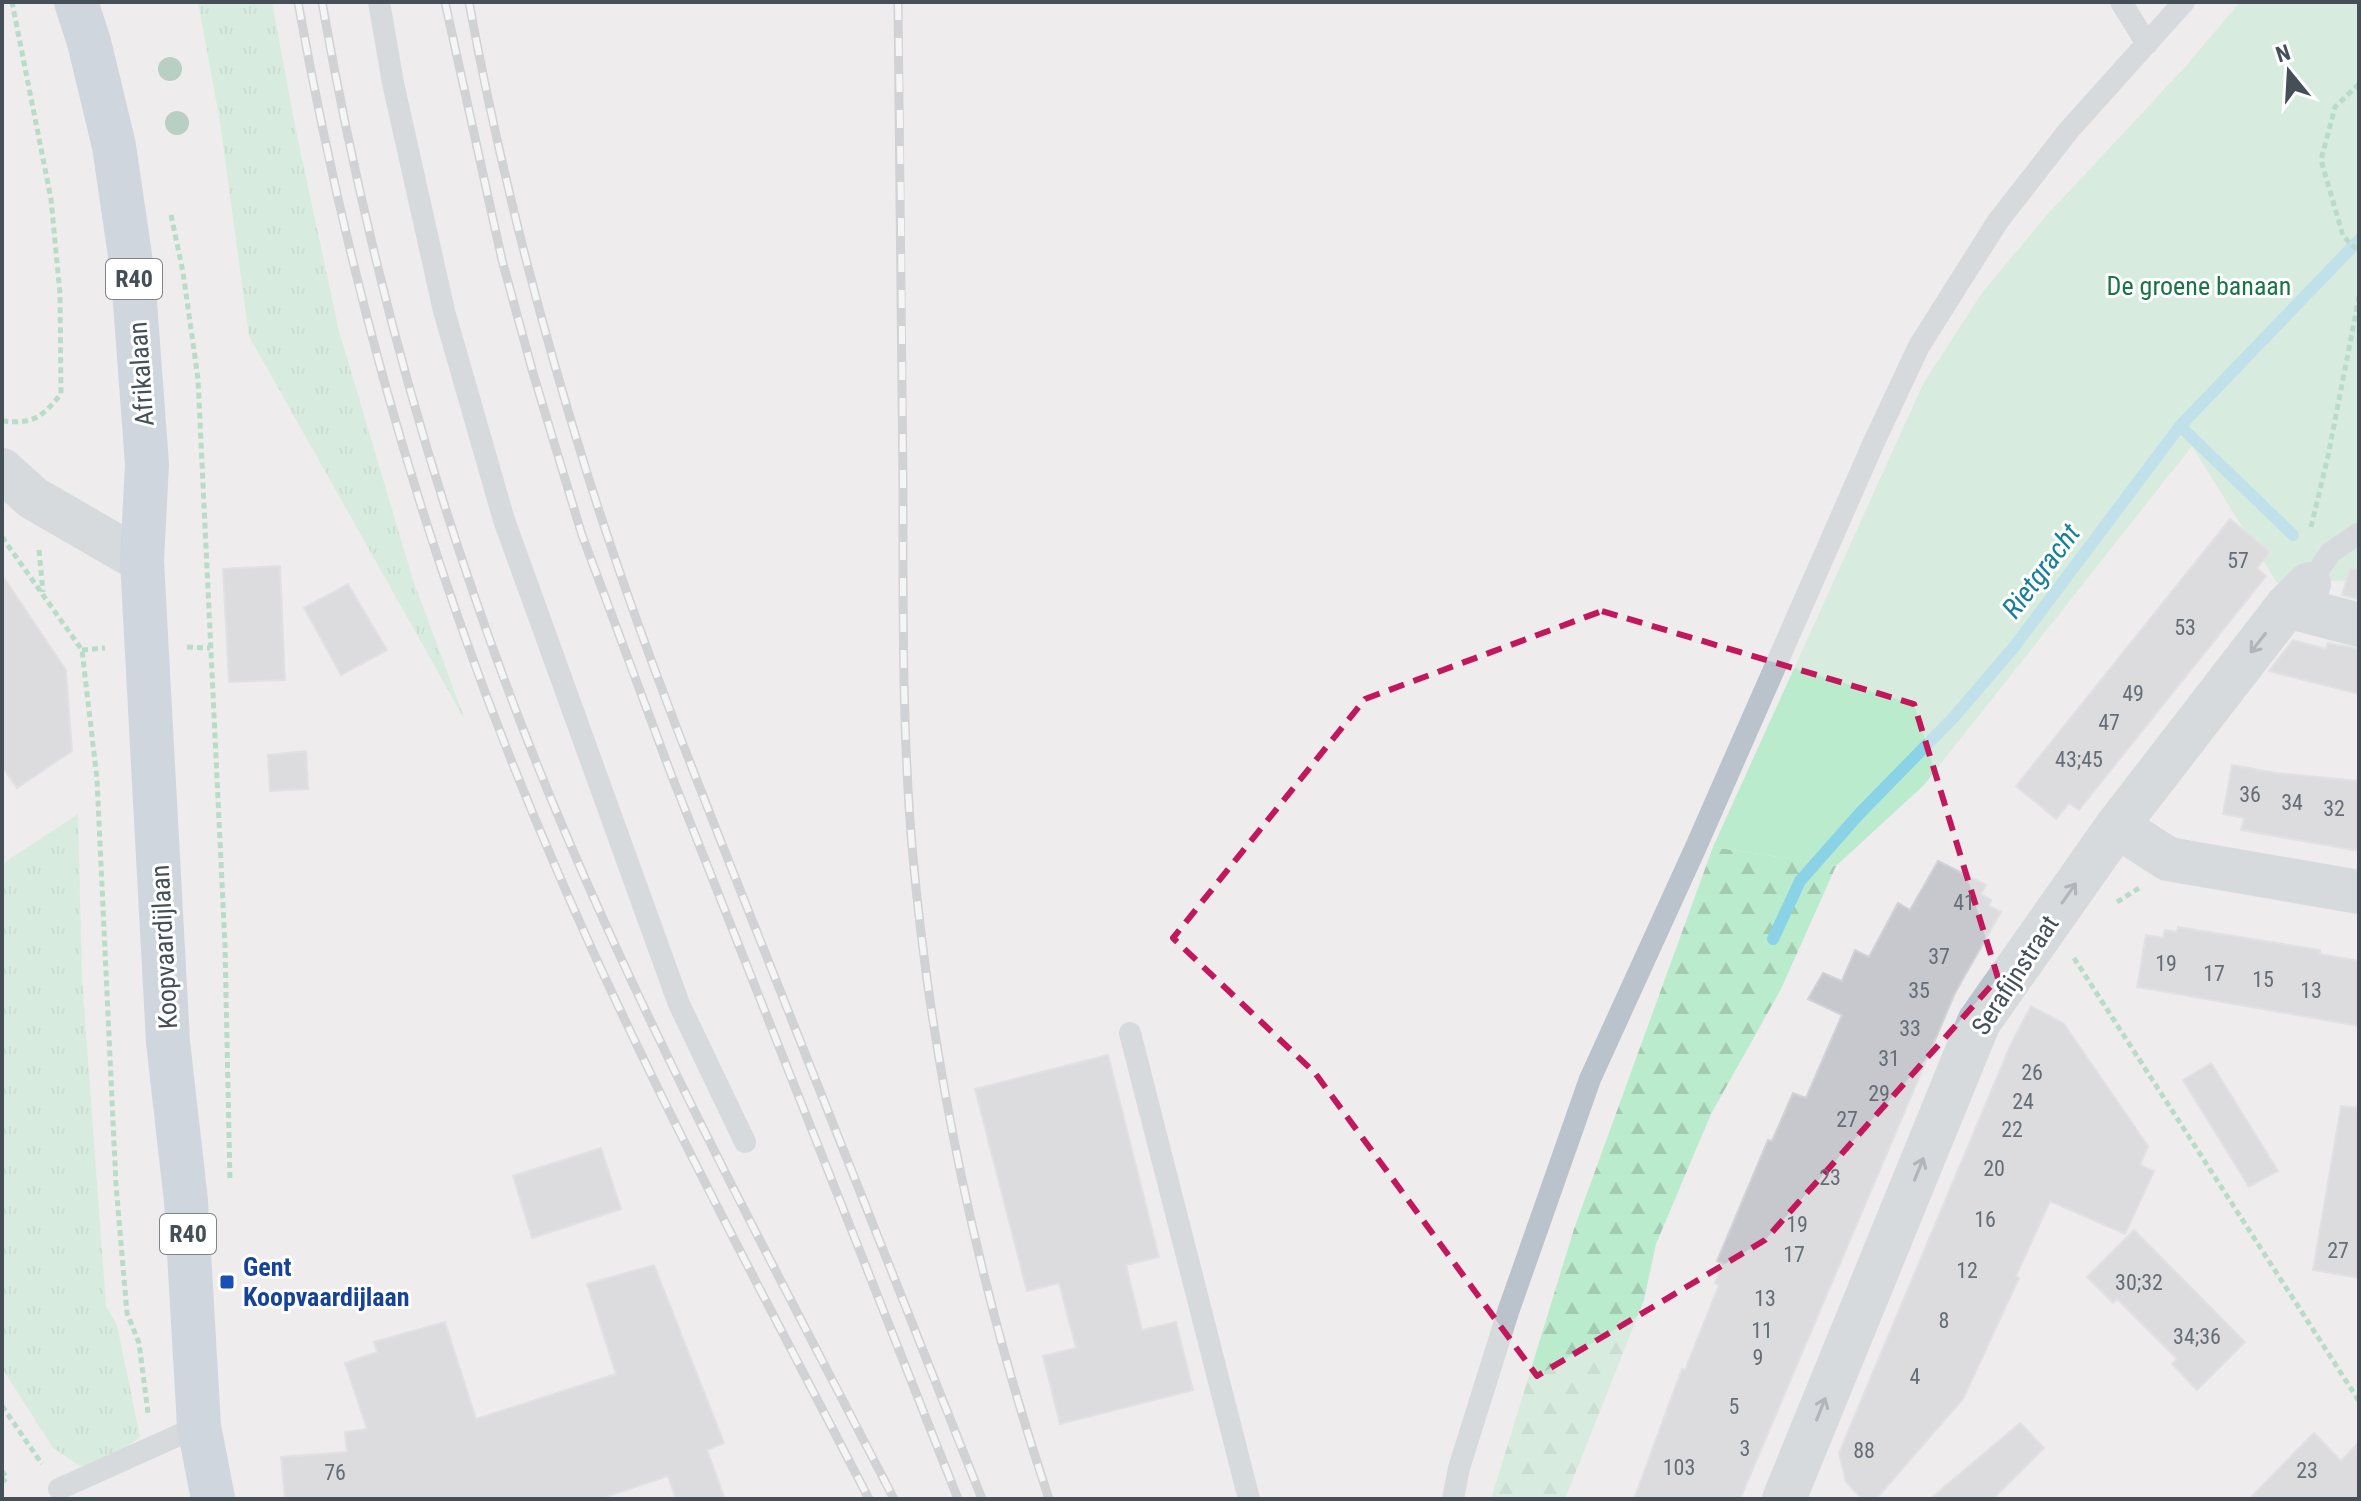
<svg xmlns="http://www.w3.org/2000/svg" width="2361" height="1501" font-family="'Roboto Condensed',sans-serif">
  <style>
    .grass { fill: url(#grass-tufts) }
    .forest { fill: url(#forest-firs) }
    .park { fill: #bbebcd }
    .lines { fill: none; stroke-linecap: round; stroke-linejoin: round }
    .stream { stroke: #8ad3e6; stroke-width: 12 }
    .building { fill: #c6c8ce; stroke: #d0d2d7; stroke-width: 2 }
    .path { stroke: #75c79e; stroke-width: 5; stroke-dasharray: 6 4; stroke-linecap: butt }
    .service { stroke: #bac3cb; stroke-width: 22 }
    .minor { stroke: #bac3cb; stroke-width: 44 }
    .primary { stroke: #acbbca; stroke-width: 44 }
    .rail-casing { stroke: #aeb1b6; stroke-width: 9 }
    .rail { stroke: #fff; stroke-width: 6; stroke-dasharray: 18; stroke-linecap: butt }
    .tree { fill: #7aaa91 }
    .oneway { stroke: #68727a }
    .marked { fill: none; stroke: #c2185b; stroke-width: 6; stroke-dasharray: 16 10; stroke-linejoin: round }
    .transit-dot { fill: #1a4fb4; stroke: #fff; stroke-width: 3 }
    .labels { text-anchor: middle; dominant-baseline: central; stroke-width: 6; stroke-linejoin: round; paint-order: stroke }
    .number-label { font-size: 22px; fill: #656d76 }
    .shield { fill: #fff; stroke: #7d848a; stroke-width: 2 }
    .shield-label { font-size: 24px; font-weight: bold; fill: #454f58 }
    .park-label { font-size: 26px; fill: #1b7447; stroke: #fff }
    .street-label { font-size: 26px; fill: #454f58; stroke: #fff }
    .transit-label { font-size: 26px; font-weight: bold; fill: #164399; stroke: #fff; text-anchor: start }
    .water-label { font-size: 28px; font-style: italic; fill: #14809c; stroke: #fff }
  </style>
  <defs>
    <pattern id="grass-tufts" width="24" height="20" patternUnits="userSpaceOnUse" patternTransform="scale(2)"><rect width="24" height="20" fill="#bbebcd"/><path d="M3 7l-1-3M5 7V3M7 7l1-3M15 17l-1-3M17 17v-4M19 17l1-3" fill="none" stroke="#a2cbb2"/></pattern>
    <pattern id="forest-firs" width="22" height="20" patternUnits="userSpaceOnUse" patternTransform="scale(2)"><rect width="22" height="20" fill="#bbebcd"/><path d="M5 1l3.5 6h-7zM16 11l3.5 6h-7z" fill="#a2cbb2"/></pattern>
  </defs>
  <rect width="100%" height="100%" fill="#eeecec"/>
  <path class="grass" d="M198,2H272L295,126L339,331L413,580L465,720L249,336L220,122Z
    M78,814L82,979L106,1306L117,1325L140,1437L103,1464L80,1466L53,1448L2,1368V864Z"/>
  <path class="forest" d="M1713,847L1836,866L1781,989L1711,1114L1656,1244L1644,1300L1565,1499H1491L1574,1229Z"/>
  <path class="park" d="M2240,2H2359V580L2277,583L2192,446L1924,785L1836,866L1713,847L1924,382L1982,293L2046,216L2185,67Z"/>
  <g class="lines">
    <path class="stream" d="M2180,426L2293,535
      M1773,939L1800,881L1860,813L1954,717L2014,647L2180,426L2359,240"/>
  </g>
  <path class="building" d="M2230,519L2270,552L2257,568L2266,576L2079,810L2069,803L2056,819L2016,786Z
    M280,566L285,680L229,682L223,569Z
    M2350,568L2359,569V599L2342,595Z
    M2,575L66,670L72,751L17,788L2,766Z
    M348,584L387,650L341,675L304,608Z
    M2293,640L2326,649L2328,643L2359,649V694L2269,671Z
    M306,751L308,789L270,791L268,755Z
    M2232,765L2276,773L2359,781V851L2241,830L2244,818L2223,814Z
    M1938,861L1986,885L1981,894L1991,900L1989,906L2001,912L1955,993L1740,1499H1634L1682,1369L1685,1370L1719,1285L1715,1283L1723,1264L1717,1261L1768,1140L1772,1141L1793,1093L1806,1098L1842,1015L1808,999L1823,973L1842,981L1855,950L1869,957L1898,903L1910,910Z
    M2178,927L2320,950V954L2359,961V1026L2137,987L2146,935L2163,938L2165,930L2177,932Z
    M2031,1006L2064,1024L2148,1146L2140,1165L2154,1171L2125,1234L2050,1201L2016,1276L2019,1278L1963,1399L1876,1499H1862L1846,1482L1839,1453L2011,1044Z
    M1108,1055L1159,1257L1126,1265L1142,1330L1176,1322L1193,1390L1060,1424L1043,1356L1076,1348L1059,1283L1027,1291L975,1089Z
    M2211,1063L2278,1171L2249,1187L2183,1080Z
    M2341,1106L2359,1108V1278L2313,1270Z
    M601,1148L621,1209L532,1238L513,1176Z
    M2134,1230L2245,1342L2197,1390L2172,1364L2177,1359L2117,1299L2113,1303L2087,1277Z
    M654,1265L724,1443L707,1450L725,1499H676L668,1476L600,1499H285L281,1457L347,1452L345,1432L367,1429L345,1363L377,1352L374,1342L445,1322L476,1419L616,1374L587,1284Z
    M2020,1423L2044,1448L1993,1499H1930Z
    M2314,1433L2341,1461L2359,1442V1499H2249Z"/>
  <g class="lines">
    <path class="path" d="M2359,84L2335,107L2321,160L2343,236L2359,252
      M171,215L183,272L198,379L225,946L230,1182
      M2,421C34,424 41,418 61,394L60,294L51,199L12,2
      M2311,527L2328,456L2359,297
      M2,537L82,650L97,779L116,1185L127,1313L139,1343L148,1413
      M39,550L43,592
      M187,647L210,648
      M82,650L105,648
      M2117,902L2139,888
      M2074,958L2359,1401
      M2,1406L42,1464
      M2,1471L7,1478L2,1482"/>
    <path class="service" d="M379,2L393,83L444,311L504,520L679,1004L745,1142
      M2121,2L2147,44
      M2309,584L2331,552L2359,533
      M1130,1033L1249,1499
      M59,1489L199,1426
      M1453,1499L1459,1468L1508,1312L1590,1079L1695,849L1874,442L1919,346L1998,221L2069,130L2184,2"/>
    <path class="minor" d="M2,470L33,498L142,561
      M2287,606L2359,625
      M2117,826L2168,859L2359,892
      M1784,1499L1979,1022L2117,826L2287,606L2309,584"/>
    <path class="primary" d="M76,2L89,42L114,146L133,276L147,464L142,561L168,1042L186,1201L199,1426L213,1499"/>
    <g class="rail-casing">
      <path id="rail" d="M298,2C351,297 434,586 553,861C646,1079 760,1288 869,1499
        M322,2C366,252 433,498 525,734C628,998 764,1247 894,1499
        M445,2L502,260L533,373L582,535L671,774L958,1499
        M469,2C498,161 539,319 587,473C645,658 720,838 791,1018C855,1178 918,1339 982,1499
        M898,2C901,164 902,326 903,488C903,607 902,727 912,846C931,1065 979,1290 1049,1499"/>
    </g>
    <use href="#rail" class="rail"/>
  </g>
  <g class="tree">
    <circle cx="170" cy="69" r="12"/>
    <circle cx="177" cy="123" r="12"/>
  </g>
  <defs><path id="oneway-shaft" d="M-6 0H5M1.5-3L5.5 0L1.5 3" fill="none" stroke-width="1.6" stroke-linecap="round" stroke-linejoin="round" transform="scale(2)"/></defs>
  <g class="oneway">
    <use href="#oneway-shaft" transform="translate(2258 643) rotate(128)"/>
    <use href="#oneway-shaft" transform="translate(2069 893) rotate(-55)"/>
    <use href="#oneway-shaft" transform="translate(1919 1169) rotate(-68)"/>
    <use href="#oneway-shaft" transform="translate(1821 1409) rotate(-68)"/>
  </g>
  <path d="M0 0H2361V1501H0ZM1602,611L1914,704L1998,978L1765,1240L1537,1376L1315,1073L1173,938L1365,699Z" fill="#eeecec" fill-opacity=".55" fill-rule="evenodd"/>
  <path class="marked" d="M1602,611L1914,704L1998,978L1765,1240L1537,1376L1315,1073L1173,938L1365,699Z"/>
  <rect class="transit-dot" x="219" y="1274" width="16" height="16" rx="4"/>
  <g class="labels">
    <g class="number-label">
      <text x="2238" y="560">57</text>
      <text x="2185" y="627">53</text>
      <text x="2133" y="693">49</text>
      <text x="2109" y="722">47</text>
      <text x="2079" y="759">43;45</text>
      <text x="2250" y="794">36</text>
      <text x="2292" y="802">34</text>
      <text x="2334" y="808">32</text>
      <text x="1964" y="902">41</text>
      <text x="1939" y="956">37</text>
      <text x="2166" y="963">19</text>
      <text x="2214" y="973">17</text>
      <text x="2263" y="979">15</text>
      <text x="1919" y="990">35</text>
      <text x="2311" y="990">13</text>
      <text x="1910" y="1028">33</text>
      <text x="1889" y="1058">31</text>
      <text x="2032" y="1072">26</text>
      <text x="1879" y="1093">29</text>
      <text x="2023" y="1101">24</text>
      <text x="1847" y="1119">27</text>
      <text x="2012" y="1129">22</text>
      <text x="1994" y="1168">20</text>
      <text x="1830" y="1177">23</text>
      <text x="1985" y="1219">16</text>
      <text x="1797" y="1224">19</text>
      <text x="2338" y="1250">27</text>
      <text x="1794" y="1254">17</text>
      <text x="1967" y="1270">12</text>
      <text x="2139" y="1282">30;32</text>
      <text x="1765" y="1298">13</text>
      <text x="1944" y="1320">8</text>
      <text x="1762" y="1330">11</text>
      <text x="2197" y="1336">34;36</text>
      <text x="1758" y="1357">9</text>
      <text x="1915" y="1376">4</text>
      <text x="1734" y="1406">5</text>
      <text x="1745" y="1448">3</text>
      <text x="1864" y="1450">88</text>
      <text x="1679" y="1467">103</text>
      <text x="2307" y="1470">23</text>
      <text x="335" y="1472">76</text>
    </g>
    <g class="shield">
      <rect x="106" y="259" width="56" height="40" rx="6"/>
      <rect x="160" y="1214" width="56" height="40" rx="6"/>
    </g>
    <g class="shield-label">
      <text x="134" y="279">R40</text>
      <text x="188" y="1234">R40</text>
    </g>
    <g class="park-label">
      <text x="2199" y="286">De groene banaan</text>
    </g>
    <g class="street-label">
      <text transform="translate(141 374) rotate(-94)">Afrikalaan</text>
      <text transform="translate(164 947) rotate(-93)">Koopvaardijlaan</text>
      <text transform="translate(2015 975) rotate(-57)">Serafijnstraat</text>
    </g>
    <g class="transit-label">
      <text x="243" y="1267">Gent<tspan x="243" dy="30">Koopvaardijlaan</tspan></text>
    </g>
    <g class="water-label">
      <text transform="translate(2041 571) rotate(-53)">Rietgracht</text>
    </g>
  </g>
  <rect width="2361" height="1501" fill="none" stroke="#454f58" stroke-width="8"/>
  <g transform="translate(2289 72) rotate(342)" stroke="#ffffff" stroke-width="6" paint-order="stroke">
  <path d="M0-6L14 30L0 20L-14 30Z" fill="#454f58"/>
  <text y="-12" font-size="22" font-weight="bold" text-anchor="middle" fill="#454f58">N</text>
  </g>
</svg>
